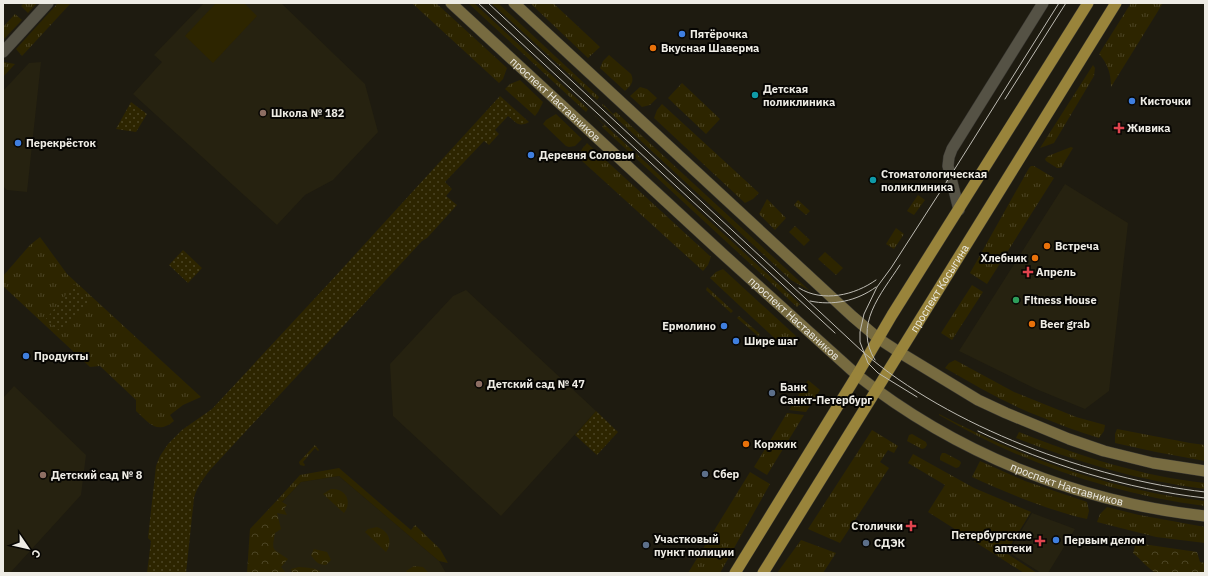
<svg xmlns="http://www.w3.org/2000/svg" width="1208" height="576" font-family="'IBM Plex Sans',sans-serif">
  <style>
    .built { fill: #262210 }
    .grass { fill: url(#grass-tufts) }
    .forest { fill: url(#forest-crowns) }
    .park { fill: url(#park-dots) }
    .garden { fill: #2d2500 }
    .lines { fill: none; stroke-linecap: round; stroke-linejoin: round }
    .minor-casing { stroke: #36342f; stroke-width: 12 }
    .secondary-casing { stroke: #36342f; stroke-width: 12 }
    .primary-casing { stroke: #36342f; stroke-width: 12 }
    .minor { stroke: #555245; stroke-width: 11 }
    .secondary { stroke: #776b40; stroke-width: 11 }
    .primary { stroke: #99843b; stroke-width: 11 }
    .tram { stroke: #bebcb4; stroke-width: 1 }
    .shop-dot { fill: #3f7fe0; stroke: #070603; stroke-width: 1.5 }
    .food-dot { fill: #e8710a; stroke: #070603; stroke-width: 1.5 }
    .culture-dot { fill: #0f9aa8; stroke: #070603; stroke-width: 1.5 }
    .education-dot { fill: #8d6e63; stroke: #070603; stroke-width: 1.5 }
    .health-dot { fill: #e0444e; stroke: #070603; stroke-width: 1.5 }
    .leisure-dot { fill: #2e9e5b; stroke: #070603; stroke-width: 1.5 }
    .service-dot { fill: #5c6f8a; stroke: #070603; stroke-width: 1.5 }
    .labels { text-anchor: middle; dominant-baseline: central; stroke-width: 4; stroke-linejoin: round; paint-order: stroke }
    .poi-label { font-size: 11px; font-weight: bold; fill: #eeece5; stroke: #070603; text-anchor: start }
    .street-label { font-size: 11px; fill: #eeece5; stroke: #070603 }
  </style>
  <defs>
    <pattern id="grass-tufts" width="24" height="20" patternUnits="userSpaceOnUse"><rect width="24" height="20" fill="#2d2500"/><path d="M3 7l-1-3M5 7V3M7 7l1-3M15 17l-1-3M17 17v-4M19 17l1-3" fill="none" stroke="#4c4525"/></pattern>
    <pattern id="forest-crowns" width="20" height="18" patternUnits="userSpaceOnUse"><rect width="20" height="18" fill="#2d2500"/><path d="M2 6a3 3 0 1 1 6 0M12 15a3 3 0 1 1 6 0" fill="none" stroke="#4c4525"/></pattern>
    <pattern id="park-dots" width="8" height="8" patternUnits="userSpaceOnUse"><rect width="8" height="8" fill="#2d2500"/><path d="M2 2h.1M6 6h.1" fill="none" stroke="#4c4525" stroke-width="1.8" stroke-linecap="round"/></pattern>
  </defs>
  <rect width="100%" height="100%" fill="#1e1b10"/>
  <path class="built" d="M204,3H281L365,84L378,132L333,180L305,195L277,225L133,94L162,62L154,55Z
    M41,62L27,192L7,190L3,186V91L29,63Z
    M1065,184L1128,223L1109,391L1085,409L1036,389L959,351Z
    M466,290L596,411L501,516L393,416L390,364L453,296Z
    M14,386L86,455L81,495L10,573H3V398Z
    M339,476L439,561L446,573H251L254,532L301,482Z
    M1032,513L1075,529L1048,573H1041L1008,552Z"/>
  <path class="grass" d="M24,3H37L28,13L21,6Z
    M58,3H71L22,56L16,49Z
    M412,3H436L507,68L503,79L499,83Z
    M468,3H474L588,109L586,112Z
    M491,3H498L599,97L597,100Z
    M530,3H553L600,47L588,58Z
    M1131,3H1163L1111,87C1111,74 1108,64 1099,54Z
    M15,14L22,20L3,40V27Z
    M609,55L631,74C635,82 630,86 625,91L600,68L603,61Z
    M4,62L15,64L3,77V63Z
    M1093,65L1095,68L1094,76L1054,143L1040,148Z
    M520,80L543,102L538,112L535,116L505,89L510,84Z
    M682,83L720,119L706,134L668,98Z
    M640,87L647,89L657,98L650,105L642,107L630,96Z
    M603,104L613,114L616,112L810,291L791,280L602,105Z
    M662,104L759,193L753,199L745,203L654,118L657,110Z
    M556,114L582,139L575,146L569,147L566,146L543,124L546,120Z
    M593,114L800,304L797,307L602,127L604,125Z
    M587,143L711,257L708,265L703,271L581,160C578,152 582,149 587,143Z
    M1071,147L1073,148L1061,168H1057L1046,161L1045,159L1048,156Z
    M1031,166H1034L1054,178L987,284L970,273L1029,168Z
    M918,195L925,200L914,215L907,211Z
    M767,199L786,218L775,230L759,214Z
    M798,200L810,211L806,215L794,205Z
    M795,226L810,240L804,246L789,232Z
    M896,228L904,234L894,249L886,244Z
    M40,237L67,274L201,397L183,405L170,415L174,421C157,435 149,423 136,411V400L100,366L90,367L3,286V276L30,245Z
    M825,252L843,268L836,275L818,259Z
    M723,269L796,336L785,348L710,278L716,272Z
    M972,285L983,292L952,340L941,333Z
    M707,287L733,311L731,313L706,290Z
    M739,316L760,334L758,336L737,318Z
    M955,360L1014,392L1076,417L1105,425L1104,431L1099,438C1079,432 1060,425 1041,417C1007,404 976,386 945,368L949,363Z
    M808,380L820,390L806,412L789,410Z
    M787,413L804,415L767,475L754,467Z
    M939,414C1022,458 1111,490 1205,501V506C1111,494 1020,462 939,415Z
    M1117,429L1190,443L1205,445V461L1156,452L1115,443V434Z
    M872,430L898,446L894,453L888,450L880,462L889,468L840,543L808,529Z
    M1019,432C1079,456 1141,476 1205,483V489C1140,481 1077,462 1016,438Z
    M912,434L926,442L927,445L925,448L922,449L907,441L909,435Z
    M315,445L319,450L318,451L315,448L303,462L305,465L304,466L300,465L299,462Z
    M942,453H945L960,461L961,463L959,467L956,468L940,460V457Z
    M913,454L974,488L1031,512L1006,553L1037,573H1024L928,512L945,485L908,463Z
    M980,461L1025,481L1087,502L1089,511L1087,519C1047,510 1010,494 972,477Z
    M339,468L411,530L415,525L440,549L448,563L439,561L339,476L301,482L282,502L280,497L300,475Z
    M750,472L770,484L720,573H688Z
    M331,489C345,488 353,501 344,513L323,494Z
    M1107,507L1139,515L1205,527V543L1156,537L1097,522L1100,514Z
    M377,527C389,531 393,542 386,552L365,532L368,529Z
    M801,540L836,553L823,573H777Z
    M414,566L423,567L429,573H408L406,571Z"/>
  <path class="forest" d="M280,497L282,502L287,505L284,509L287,515L277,513L281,529L275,533C271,553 273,548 288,559L281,567L286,573H247L250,529Z
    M1136,543L1197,552L1200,562L1205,563V573H1156C1147,568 1141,559 1133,553Z
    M314,549L327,552L331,560L326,565C318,565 315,561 311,555Z
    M299,567C307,568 316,567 322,573H292L291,569Z"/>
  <path class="park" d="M500,96L529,122C518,128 516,122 508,116L495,130L499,134L489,145L484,141L445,182L452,189L446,196L457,205L427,238L422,241L210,470C203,479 197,487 194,498L186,573H147L151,541L148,538L156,466L160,456L168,444L182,430L212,409L330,282Z
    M131,102L147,114L136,132L116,129Z
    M183,250L202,268L188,283L169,265Z
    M75,284L90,301L61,332L45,320Z
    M596,411L618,432L597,455L575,435Z"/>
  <path class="garden" d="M216,3H244L257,16L213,63L185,36Z"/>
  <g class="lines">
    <g class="minor-casing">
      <path id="minor" d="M3,52L48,3
        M959,210L948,166L949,157L952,149L1043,3"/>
    </g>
    <g class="secondary-casing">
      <g id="secondary">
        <path id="s1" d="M451,3L724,255L857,375C957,454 1078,502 1205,516"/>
        <path d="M514,3L852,316L879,339L899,352L978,400L1006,413L1069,439L1104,451L1153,463L1205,471"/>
      </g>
    </g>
    <g class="primary-casing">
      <g id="primary">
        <path d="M735,573L857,375L892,315L1088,3"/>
        <path id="s2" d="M763,573L1116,3"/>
      </g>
    </g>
    <use href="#minor" class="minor"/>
    <use href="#secondary" class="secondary"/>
    <use href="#primary" class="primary"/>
    <path class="tram" d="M478,3L835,333
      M488,3L863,352C950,427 1091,479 1205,492
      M1005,99L1066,3
      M799,288C823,303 855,295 876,280
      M810,301C833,306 857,301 876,287
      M875,360C853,325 881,294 900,265
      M917,397L878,373L868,363L860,342V332L864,314L877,287L891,268L951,175L1059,3
      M978,431C1049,465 1126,489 1205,498"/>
  </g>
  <g class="shop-dot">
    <circle cx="682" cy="34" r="4"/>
    <circle cx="1132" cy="101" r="4"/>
    <circle cx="18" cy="143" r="4"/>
    <circle cx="531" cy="155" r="4"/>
    <circle cx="724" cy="326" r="4"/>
    <circle cx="736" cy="341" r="4"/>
    <circle cx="26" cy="356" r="4"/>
    <circle cx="1056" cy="540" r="4"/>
  </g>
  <g class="food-dot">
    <circle cx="653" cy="48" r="4"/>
    <circle cx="1047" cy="246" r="4"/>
    <circle cx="1035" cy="258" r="4"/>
    <circle cx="1032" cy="324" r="4"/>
    <circle cx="746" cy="444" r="4"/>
  </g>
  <g class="culture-dot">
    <circle cx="755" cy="95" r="4"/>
    <circle cx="873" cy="180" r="4"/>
  </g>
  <g class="education-dot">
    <circle cx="263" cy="113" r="4"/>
    <circle cx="479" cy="384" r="4"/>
    <circle cx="43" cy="475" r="4"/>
  </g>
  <g class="health-dot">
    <path d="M1117 122h4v4h4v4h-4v4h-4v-4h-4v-4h4z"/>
    <path d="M1026 266h4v4h4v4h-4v4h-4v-4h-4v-4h4z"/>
    <path d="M909 520h4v4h4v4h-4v4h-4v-4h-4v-4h4z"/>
    <path d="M1038 535h4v4h4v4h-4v4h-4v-4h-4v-4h4z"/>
  </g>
  <circle class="leisure-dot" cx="1016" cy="300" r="4"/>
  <g class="service-dot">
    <circle cx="772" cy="393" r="4"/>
    <circle cx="705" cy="474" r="4"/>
    <circle cx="866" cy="543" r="4"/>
    <circle cx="646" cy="545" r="4"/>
  </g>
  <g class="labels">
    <g class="poi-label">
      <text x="690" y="34">Пятёрочка</text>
      <text x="661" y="48">Вкусная Шаверма</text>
      <text x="763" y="89">Детская<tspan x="763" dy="13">поликлиника</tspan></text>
      <text x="1140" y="101">Кисточки</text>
      <text x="271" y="113">Школа № 182</text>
      <text x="1127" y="128">Живика</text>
      <text x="26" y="143">Перекрёсток</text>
      <text x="539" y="155">Деревня Соловьи</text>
      <text x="881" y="174">Стоматологическая<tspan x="881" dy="13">поликлиника</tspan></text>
      <text x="1055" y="246">Встреча</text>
      <text x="1027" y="258" text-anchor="end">Хлебник</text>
      <text x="1036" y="272">Апрель</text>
      <text x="1024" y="300">Fitness House</text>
      <text x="1040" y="324">Beer grab</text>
      <text x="716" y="326" text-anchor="end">Ермолино</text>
      <text x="744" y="341">Шире шаг</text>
      <text x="34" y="356">Продукты</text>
      <text x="487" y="384">Детский сад № 47</text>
      <text x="780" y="387">Банк<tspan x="780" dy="13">Санкт-Петербург</tspan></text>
      <text x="754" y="444">Коржик</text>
      <text x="713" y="474">Сбер</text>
      <text x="51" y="475">Детский сад № 8</text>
      <text x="903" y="526" text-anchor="end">Столички</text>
      <text x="1032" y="535" text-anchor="end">Петербургские<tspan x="1032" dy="13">аптеки</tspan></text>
      <text x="654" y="539">Участковый<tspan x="654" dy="13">пункт полиции</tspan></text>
      <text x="1064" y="540">Первым делом</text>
      <text x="874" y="543">СДЭК</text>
    </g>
    <g class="street-label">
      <text stroke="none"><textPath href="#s1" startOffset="142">проспект Наставников</textPath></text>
      <text stroke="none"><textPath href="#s2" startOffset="335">проспект Косыгина</textPath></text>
      <text stroke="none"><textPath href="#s1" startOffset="466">проспект Наставников</textPath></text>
      <text stroke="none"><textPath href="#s1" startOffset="789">проспект Наставников</textPath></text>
    </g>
  </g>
  <rect width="1208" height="576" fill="none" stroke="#eeece5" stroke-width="8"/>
  <g transform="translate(28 548) rotate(124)" stroke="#070603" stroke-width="3" paint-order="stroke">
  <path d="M0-3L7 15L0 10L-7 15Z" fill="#eeece5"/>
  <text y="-6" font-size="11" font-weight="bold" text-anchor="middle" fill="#eeece5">С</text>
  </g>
</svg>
